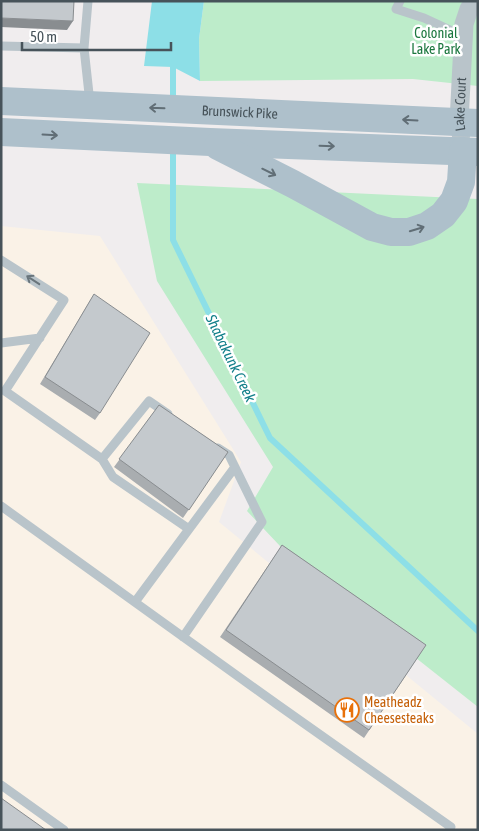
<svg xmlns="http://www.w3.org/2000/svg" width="479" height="831" font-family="'Asap Condensed',sans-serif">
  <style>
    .commercial { fill: #faf2e7 }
    .green { fill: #bdecca }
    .water { fill: #8ddfe7 }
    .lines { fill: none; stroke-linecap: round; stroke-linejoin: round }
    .stream { stroke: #8ddfe7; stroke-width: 6 }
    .lane { stroke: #b9c4ca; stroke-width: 9 }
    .street { stroke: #b9c4ca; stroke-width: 19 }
    .primary { stroke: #aec0cb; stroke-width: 28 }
    .wall { fill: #a9adb0 }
    .shaded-wall { fill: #898d90 }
    .building { fill: #c4c9cd; stroke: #898d90 }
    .oneway { stroke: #616e76 }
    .oneway2 { stroke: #69757c }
    .labels { text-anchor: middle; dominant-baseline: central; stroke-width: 5; stroke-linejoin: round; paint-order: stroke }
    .park-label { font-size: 14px; fill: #1b773e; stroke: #fff }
    .street-label { font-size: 14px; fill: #47535a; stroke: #fff }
    .food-label { font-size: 14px; fill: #c56008; stroke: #fff; text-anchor: start }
    .water-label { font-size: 15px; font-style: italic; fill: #14808b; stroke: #fff }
  </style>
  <rect width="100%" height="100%" fill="#f0edee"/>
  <path class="commercial" d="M1,226L100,236L241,462L219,522L478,734V830H1Z"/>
  <path class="green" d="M204,1H478V86L413,79L200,81L199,39Z
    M137,183L478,199V707L297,564L247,511L273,467L157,281Z"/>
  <path class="water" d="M152,1H204L199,39L200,81L173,67L144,66Z"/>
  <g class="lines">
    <path class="stream" d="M173,103V67L175,60
      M173,148V240L270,438L478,631"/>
    <path class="lane" d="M88,1L84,48L90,103
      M400,1L396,9L424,18L463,36
      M1,46L84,48
      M1,260L64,300L5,391L102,459L149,401L168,414
      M1,343L40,338
      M102,459L113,477L189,529
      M1,506L278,705L451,827L449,830
      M135,602L235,467
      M183,637L262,522L229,455L218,448
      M1,785L64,830"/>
    <path class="street" id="s1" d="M461,134L459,122L464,24L469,9L476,1"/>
    <g class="primary">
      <path id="s2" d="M1,101L478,123"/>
      <path d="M1,132L210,142L478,152"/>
      <path d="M218,146L293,184L372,227L391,232H409L427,226L443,215L454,201L461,182L463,151"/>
    </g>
  </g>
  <path class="wall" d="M94,294L100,413L95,420L40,384Z
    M159,405L228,452L183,518L114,467Z
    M282,545L426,645L364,738L220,637Z"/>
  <path class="shaded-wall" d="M1,18L73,21L67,30L1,27Z"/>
  <path class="building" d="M1,1H74L73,21L1,18Z
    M94,294L150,333L100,413L45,377Z
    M159,405L228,452L189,510L119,459Z
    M282,545L426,645L369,730L226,630Z
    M1,798L46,830H1Z"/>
  <defs><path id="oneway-shaft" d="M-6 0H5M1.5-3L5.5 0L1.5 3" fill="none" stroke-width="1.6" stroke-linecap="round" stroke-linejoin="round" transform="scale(1.25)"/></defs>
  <g class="oneway">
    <use href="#oneway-shaft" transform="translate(157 108) rotate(-178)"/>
    <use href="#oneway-shaft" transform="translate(410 120) rotate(-177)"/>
    <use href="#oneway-shaft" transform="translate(50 135) rotate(3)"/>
    <use href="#oneway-shaft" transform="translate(327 146) rotate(2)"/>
    <use href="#oneway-shaft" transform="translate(269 172) rotate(26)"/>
    <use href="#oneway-shaft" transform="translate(417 229) rotate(-17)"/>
  </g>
  <use class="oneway2" href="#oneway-shaft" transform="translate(33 280) rotate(-147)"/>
  <defs>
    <g id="restaurant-ring" transform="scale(1.25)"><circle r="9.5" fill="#fff" stroke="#e8710a" stroke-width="1.5"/><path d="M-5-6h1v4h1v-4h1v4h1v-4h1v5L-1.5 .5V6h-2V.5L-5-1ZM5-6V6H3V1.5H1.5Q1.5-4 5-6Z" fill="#e8710a"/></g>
  </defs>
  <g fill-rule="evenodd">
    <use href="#restaurant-ring" x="347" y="710"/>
  </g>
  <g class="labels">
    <g class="park-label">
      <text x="436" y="33">Colonial<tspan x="436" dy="16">Lake Park</tspan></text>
    </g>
    <g class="street-label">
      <text stroke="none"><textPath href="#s1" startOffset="30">Lake Court</textPath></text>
      <text stroke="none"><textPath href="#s2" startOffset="239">Brunswick Pike</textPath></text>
    </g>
    <g class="food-label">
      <text x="364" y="702">Meatheadz<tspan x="364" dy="16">Cheesesteaks</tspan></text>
    </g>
    <g class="water-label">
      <text transform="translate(231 358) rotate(64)">Shabakunk Creek</text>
    </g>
  </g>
  <rect width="479" height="831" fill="none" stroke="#47535a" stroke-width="5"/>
  <path d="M22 42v8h149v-8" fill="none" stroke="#47535a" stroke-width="2.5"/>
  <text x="30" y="42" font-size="15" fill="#47535a" stroke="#ffffff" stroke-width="4" paint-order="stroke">50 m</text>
</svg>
